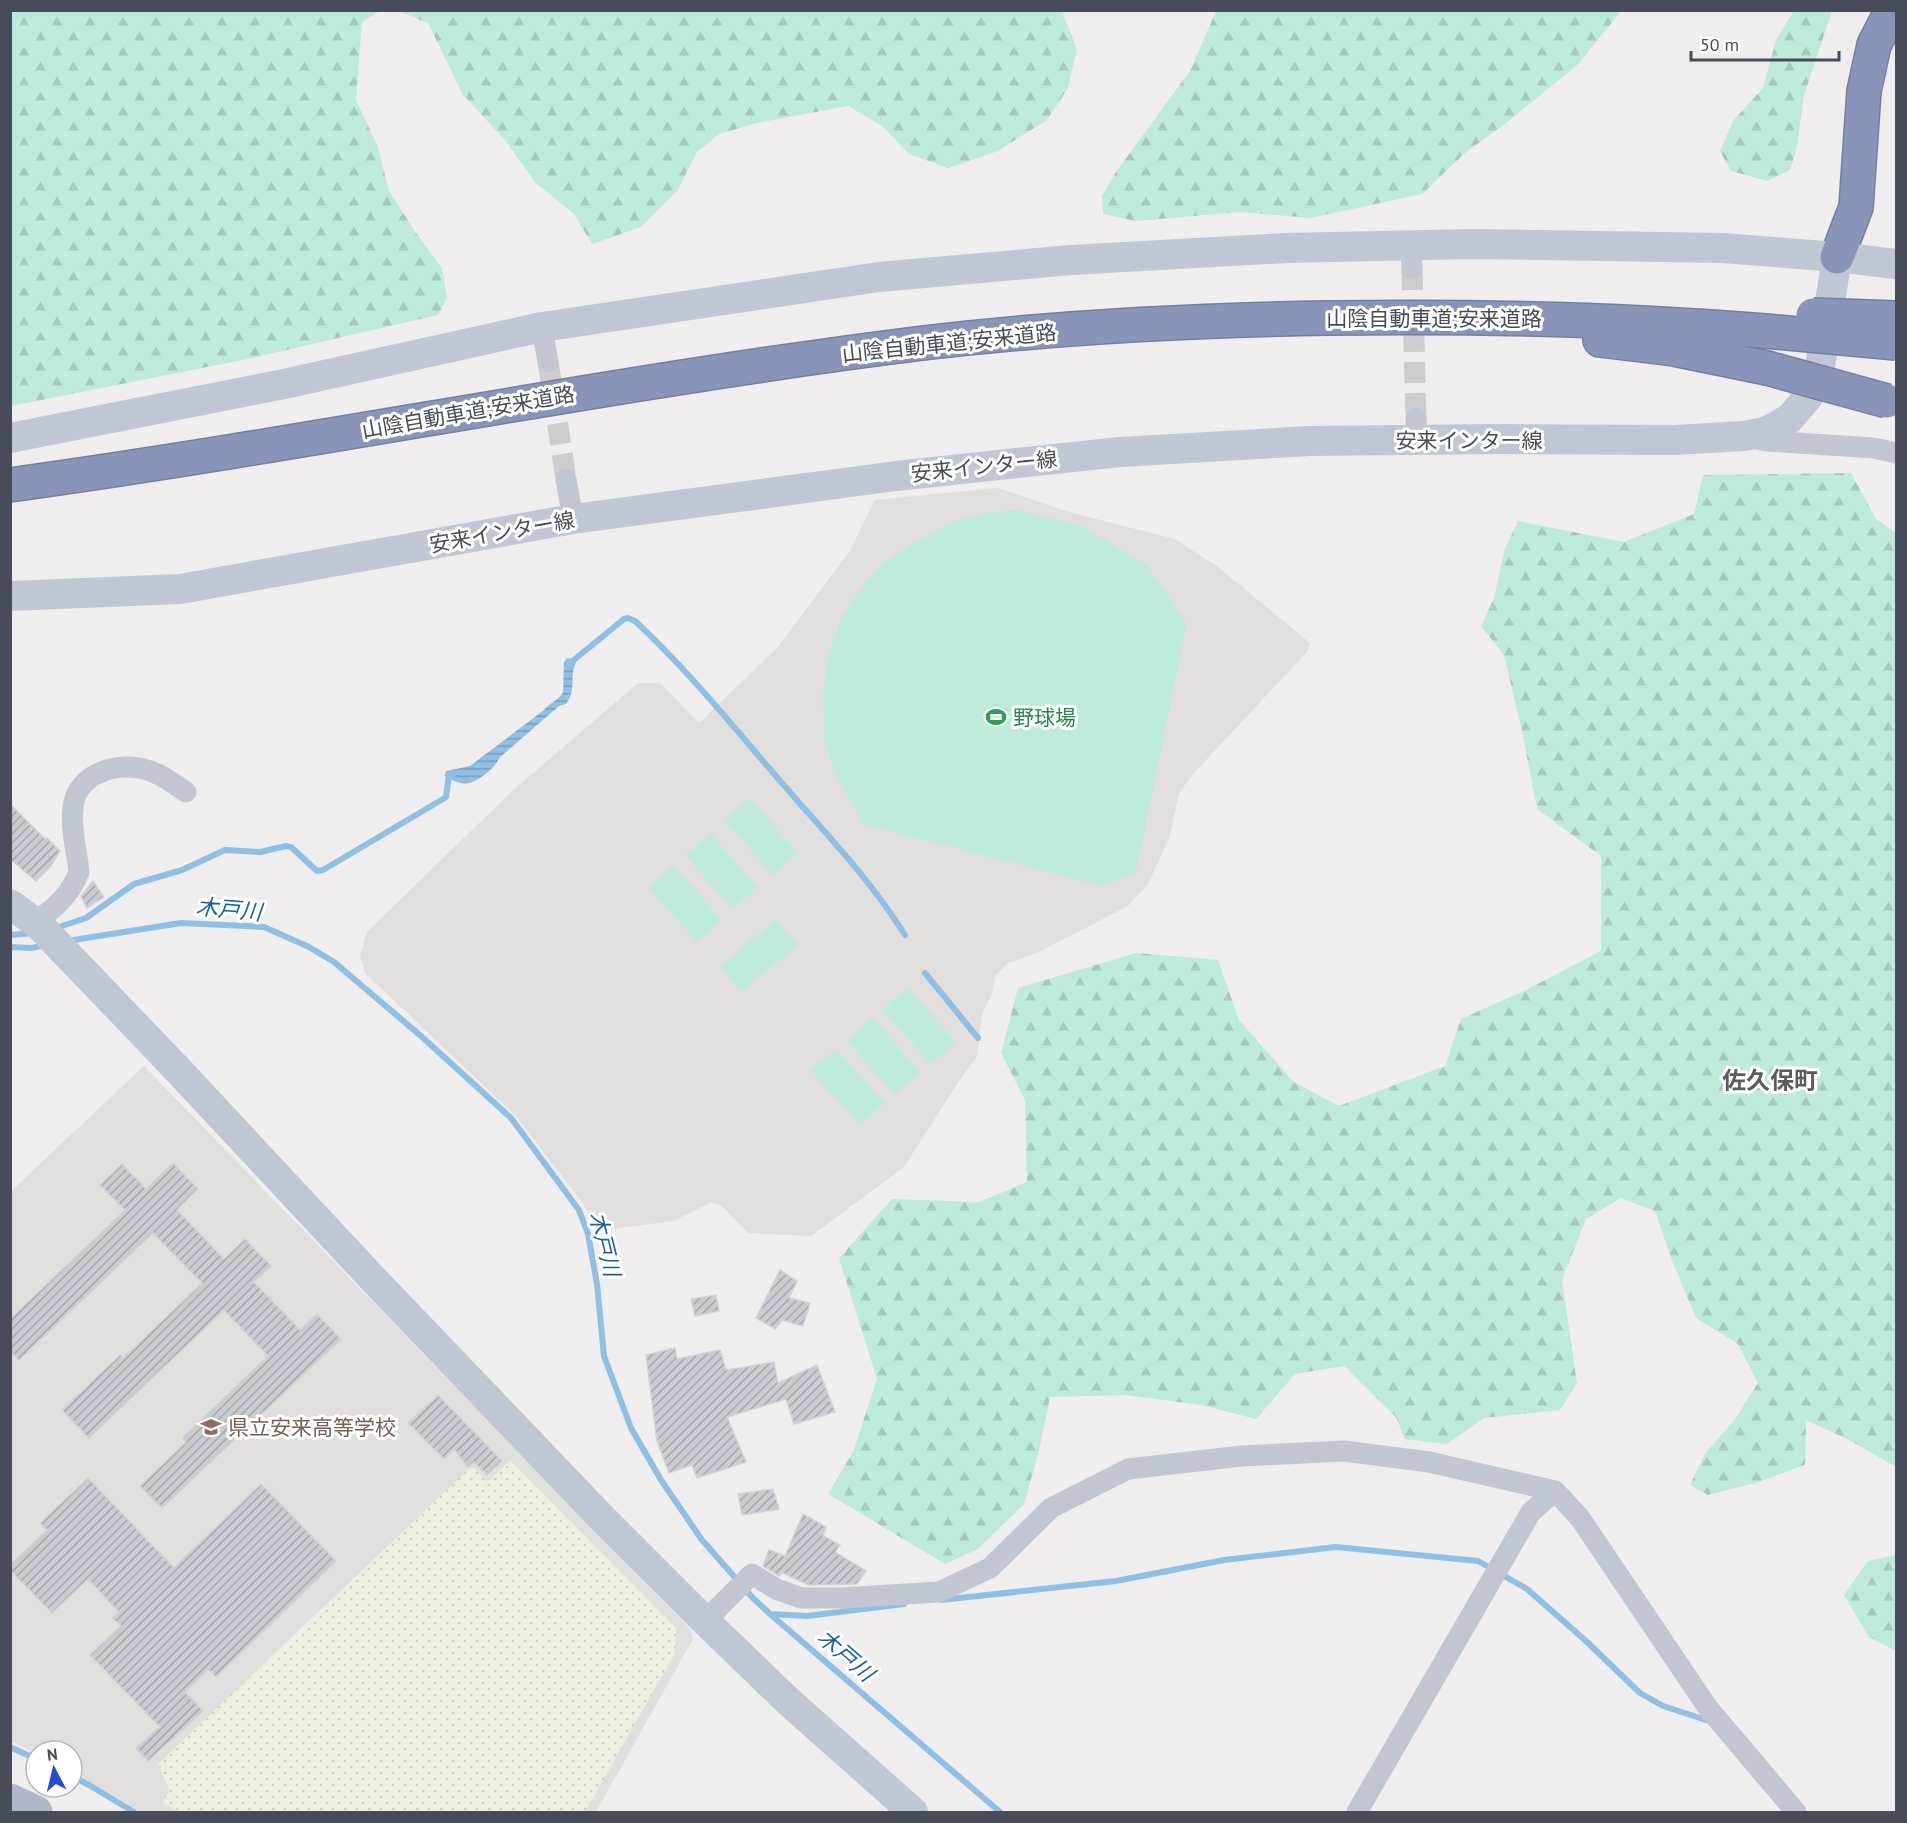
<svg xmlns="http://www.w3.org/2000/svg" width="1907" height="1823" font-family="'PT Sans','Noto Sans JP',sans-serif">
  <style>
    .education { fill: #e0dfde }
    .forest { fill: url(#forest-firs) }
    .sand { fill: url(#sand-dots) }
    .park { fill: #beead9 }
    .water { fill: url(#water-rules) }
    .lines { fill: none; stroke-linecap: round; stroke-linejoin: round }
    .stream { stroke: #8fbfe3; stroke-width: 6 }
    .building { fill: url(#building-hatch); stroke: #d1d2d8; stroke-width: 1.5 }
    .street-tunnel { stroke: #cdcdcf; stroke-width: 21; stroke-dasharray: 21 10; stroke-linecap: butt }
    .highway-casing { stroke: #7480a3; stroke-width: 36 }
    .street { stroke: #c1c6d1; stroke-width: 21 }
    .secondary { stroke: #c1c6d4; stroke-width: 30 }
    .primary { stroke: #afb6ca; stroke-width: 33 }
    .highway { stroke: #8995b8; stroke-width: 33 }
    .highway-bridge-casing { stroke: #7480a3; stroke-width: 36; stroke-linecap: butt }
    .highway-bridge { stroke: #8995b8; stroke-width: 33 }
    .labels { text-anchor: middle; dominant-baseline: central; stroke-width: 6; stroke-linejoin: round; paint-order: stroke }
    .street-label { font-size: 21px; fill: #474c58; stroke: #fff }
    .leisure-label { font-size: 21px; fill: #27864d; stroke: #fff; text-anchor: start }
    .education-label { font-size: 21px; fill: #785e54; stroke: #fff; text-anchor: start }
    .water-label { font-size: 22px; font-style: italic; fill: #18629a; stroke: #fff }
    .quarter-label { font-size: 24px; font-weight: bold; fill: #5a5c61; stroke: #fff }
  </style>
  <defs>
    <pattern id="forest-firs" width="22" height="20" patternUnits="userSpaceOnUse" patternTransform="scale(1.5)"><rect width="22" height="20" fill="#beead9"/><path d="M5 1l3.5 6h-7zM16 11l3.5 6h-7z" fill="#a5cabc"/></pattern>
    <pattern id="sand-dots" width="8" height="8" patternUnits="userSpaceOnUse" patternTransform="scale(1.5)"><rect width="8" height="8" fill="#f0eede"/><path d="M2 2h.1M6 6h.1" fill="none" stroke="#cfcec1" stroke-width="1.8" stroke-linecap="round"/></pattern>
    <pattern id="water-rules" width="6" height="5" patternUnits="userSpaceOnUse" patternTransform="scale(1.5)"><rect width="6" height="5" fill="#8fbfe3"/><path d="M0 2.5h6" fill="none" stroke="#779dbb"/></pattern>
    <pattern id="building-hatch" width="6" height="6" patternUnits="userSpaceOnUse" patternTransform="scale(1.5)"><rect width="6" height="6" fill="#cacbd1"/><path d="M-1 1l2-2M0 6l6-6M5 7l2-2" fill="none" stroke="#a6a7ac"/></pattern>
  </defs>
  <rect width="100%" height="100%" fill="#efeded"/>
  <path class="education" d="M998,488L1069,512L1175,539L1218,567L1310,643L1307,652L1194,773L1179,793L1170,836L1148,884L1128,906L1037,953L1008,963L995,976L992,993L982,1014L977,1057L963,1075L904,1167L811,1236L748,1233L722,1206L712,1202L673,1221L596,1231L595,1225L582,1202L517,1117L365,973L360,955L367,932L512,791L638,683H660L699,723L778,647L850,551L875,500Z
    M144,1066L690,1629L693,1639L596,1812H141L72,1771V1751H36V1753L11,1741L10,1192Z"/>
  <path class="forest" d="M11,10L380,11L362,22L356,100L378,147L389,191L416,233L442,268L447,298L438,315L248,359L11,406Z
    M399,11H1062L1077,49L1068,88L1047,120L998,151L948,168L909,154L882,126L848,106L757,123L719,134L697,152L678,190L641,227L592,244L574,214L536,183L505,140L463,95L428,23Z
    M1216,11L1619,10V14L1577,65L1505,124L1466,152L1422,194L1310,218L1240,212L1136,221L1103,214L1102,196L1116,172L1190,71Z
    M1794,11H1832L1804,95L1797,147L1790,170L1767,181L1731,171L1720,151L1733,121L1763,88L1776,40Z
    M1851,473L1876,519L1896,533V1467L1849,1440L1806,1420L1805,1465L1755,1483L1708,1495L1690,1485L1705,1454L1735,1419L1758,1383L1738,1344L1696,1318L1671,1258L1655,1211L1621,1198L1586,1219L1562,1280L1577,1383L1560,1410L1484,1418L1447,1444L1405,1439L1396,1417L1344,1366L1295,1374L1256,1419L1201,1405L1126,1395L1050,1397L1038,1455L1024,1504L978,1549L945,1564L828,1494L853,1452L877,1379L839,1258L892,1199L979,1202L1027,1182L1025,1100L1001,1053L1018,988L1136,953L1218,960L1239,1020L1294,1082L1339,1106L1445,1066L1461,1019L1524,991L1601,951V856L1537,809L1522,731L1504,655L1481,626L1494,598L1504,551L1518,521L1624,542L1694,514L1703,475Z
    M1896,1555V1651L1869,1637L1844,1595L1868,1561Z"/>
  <path class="sand" d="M510,1460L676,1628L675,1653L585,1812H179L164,1803V1799L170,1791L158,1764L470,1468H474L486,1481L490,1480Z"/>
  <path class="park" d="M1018,510L1082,526L1147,565L1187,624L1136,873L1103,886L864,825L836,775L824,739L823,695L828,654L842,617L862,586L886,560L951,522L985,513Z
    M750,798L798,853L773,875L725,821Z
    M710,833L758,887L733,909L685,855Z
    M673,865L722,920L697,942L648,888Z
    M776,919L798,945L741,992L720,966Z
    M907,987L956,1042L931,1064L882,1010Z
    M872,1018L921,1072L895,1095L847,1041Z
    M836,1049L885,1103L860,1125L811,1071Z"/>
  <path class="water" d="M567,658L574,659L576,662C569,678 577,689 566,704L559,706L499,758C496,767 479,781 469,783C461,785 451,780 445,776L446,771L470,766L544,710C550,703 560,699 563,692L564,662Z"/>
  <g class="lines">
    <path class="stream" d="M569,664L624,619L628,618L635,621C688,670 734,728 782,783C824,832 870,879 905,935
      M56,928L86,918L134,884L182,870L225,850L260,852L286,846L291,847L317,871L323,870L443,799L446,797L449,775H453
      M10,935L34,933
      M67,941L181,923L264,927L309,947L334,962L421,1036L511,1118L579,1210L588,1234L597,1284L604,1356L631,1428L661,1480L702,1540L753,1598L770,1614L1000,1812
      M10,947L31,948L46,945
      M925,973L978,1038
      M941,1600L1116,1581L1224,1560L1336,1547L1478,1561L1527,1589L1586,1641L1640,1693L1663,1706L1706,1720
      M771,1614L807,1616L904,1604
      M10,1747L36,1759
      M72,1776L89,1785L134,1812"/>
  </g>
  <path class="building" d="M10,804L45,839L47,838L60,851L50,867L36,881L10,859Z
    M93,881L104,897L87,908L81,896Z
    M173,1163L198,1189L177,1210L224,1259L245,1239L271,1266L254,1282L300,1330L317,1314L341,1339L162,1508L140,1486L186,1442L183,1439L184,1436L268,1356L224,1310L89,1438L62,1410L120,1355L123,1358L202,1283L153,1233L19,1360L10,1352V1319L125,1210L100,1185L122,1164L146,1189Z
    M780,1270L797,1281L789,1298L810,1303L803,1326L782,1320L775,1329L756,1318Z
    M716,1295L719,1311L695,1316L691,1299Z
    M675,1348L677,1359L720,1350L726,1370L774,1362L778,1383L817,1365L835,1412L794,1424L786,1399L727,1417L746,1462L697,1478L692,1465L669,1473L657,1441L646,1355Z
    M438,1395L502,1461L487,1475L474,1462L468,1467L454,1449L444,1459L408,1423Z
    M88,1478L174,1568L261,1484L336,1561L216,1677L208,1669L185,1692L203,1711L148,1761L136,1748L160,1727L90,1655L121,1626L113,1618L119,1612L88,1579L52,1613L10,1570V1565L47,1530L40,1523Z
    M773,1489L779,1509L742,1515L738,1494Z
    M803,1514L826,1527L823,1536L840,1545L835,1552L866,1571L857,1584L808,1585L781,1572L779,1576L763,1566L769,1550L785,1556Z"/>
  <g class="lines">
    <path class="street-tunnel" d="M1412,269L1416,418
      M548,362L566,479"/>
    <g class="highway-casing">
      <path id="highway" d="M1837,257L1856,207L1864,91L1874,45L1892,10
        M1600,340L1674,349L1767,368
        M10,485C315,443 617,381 923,343C1058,327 1195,320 1330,318C1477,316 1619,319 1765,331"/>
    </g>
    <path class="street" d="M1411,245L1412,269
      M542,327L548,362
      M1416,418L1417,440
      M1751,438L1767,441L1874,448L1896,453
      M566,479L573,519
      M35,921C55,909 70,895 79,872C77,851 70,828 73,807C77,772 120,760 150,771C163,775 174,784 186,792
      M705,1621L752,1574L776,1589L801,1598H841L939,1592L990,1568L1051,1508L1128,1469L1242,1456L1344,1451L1429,1462L1555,1491L1580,1518L1708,1708L1796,1812
      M1357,1812L1531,1512L1555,1491"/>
    <path class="secondary" d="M10,438L284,384L542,327L879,277L1071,260L1286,248L1473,244L1723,248L1837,257L1896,264
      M10,596L180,589L573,519L896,476L1120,452L1309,441L1495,439L1675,440L1744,436L1764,432L1777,426L1790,418L1808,397L1820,367L1837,257
      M10,904L40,926L179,1071L374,1280L600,1516L705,1621L788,1701L913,1812"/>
    <path class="primary" d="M10,1800L36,1812"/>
    <use href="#highway" class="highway"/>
    <g class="highway-bridge-casing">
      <path id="highway-bridge" d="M1813,315L1896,318
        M1765,331L1896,343
        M1767,368L1887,401"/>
    </g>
    <use href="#highway-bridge" class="highway-bridge"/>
  </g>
  <defs>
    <g id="stadium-bare" transform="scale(1.62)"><path d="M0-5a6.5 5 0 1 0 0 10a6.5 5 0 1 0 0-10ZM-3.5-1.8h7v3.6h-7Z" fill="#2e9e5b" stroke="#fff" stroke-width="2.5" paint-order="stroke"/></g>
    <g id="school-bare" transform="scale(1.62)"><path d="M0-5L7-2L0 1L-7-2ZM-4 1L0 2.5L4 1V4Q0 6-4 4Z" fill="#8d6e63" stroke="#fff" stroke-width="2.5" paint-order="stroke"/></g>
  </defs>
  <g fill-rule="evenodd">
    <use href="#stadium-bare" x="996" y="717"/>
    <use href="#school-bare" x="211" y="1427"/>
  </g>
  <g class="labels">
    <g class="street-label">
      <text x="1434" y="318">山陰自動車道;安来道路</text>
      <text transform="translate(949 343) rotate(-6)">山陰自動車道;安来道路</text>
      <text transform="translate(468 412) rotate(-10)">山陰自動車道;安来道路</text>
      <text x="1469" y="440">安来インター線</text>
      <text transform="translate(984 466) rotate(-6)">安来インター線</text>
      <text transform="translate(502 532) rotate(-10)">安来インター線</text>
    </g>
    <g class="leisure-label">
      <text x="1013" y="717">野球場</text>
    </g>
    <g class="education-label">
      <text x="228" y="1427">県立安来高等学校</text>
    </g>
    <g class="water-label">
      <text transform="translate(229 909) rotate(5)">木戸川</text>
      <text transform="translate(605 1244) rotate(76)">木戸川</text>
      <text transform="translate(846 1655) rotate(41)">木戸川</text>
    </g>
    <g class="quarter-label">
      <text x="1770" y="1080">佐久保町</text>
    </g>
  </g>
  <rect width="1907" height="1823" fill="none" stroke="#474c58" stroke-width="24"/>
  <g transform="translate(54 1769) rotate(353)"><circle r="28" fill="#ffffff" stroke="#b5b7bc" stroke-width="1.5"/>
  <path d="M0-4.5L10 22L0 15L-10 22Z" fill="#284cce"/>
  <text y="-9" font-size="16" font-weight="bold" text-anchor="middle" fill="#474c58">N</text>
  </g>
  <path d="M1691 51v9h148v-9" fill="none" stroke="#474c58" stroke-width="3"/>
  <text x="1700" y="51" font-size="18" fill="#474c58" stroke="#ffffff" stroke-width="4.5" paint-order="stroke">50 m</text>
</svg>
